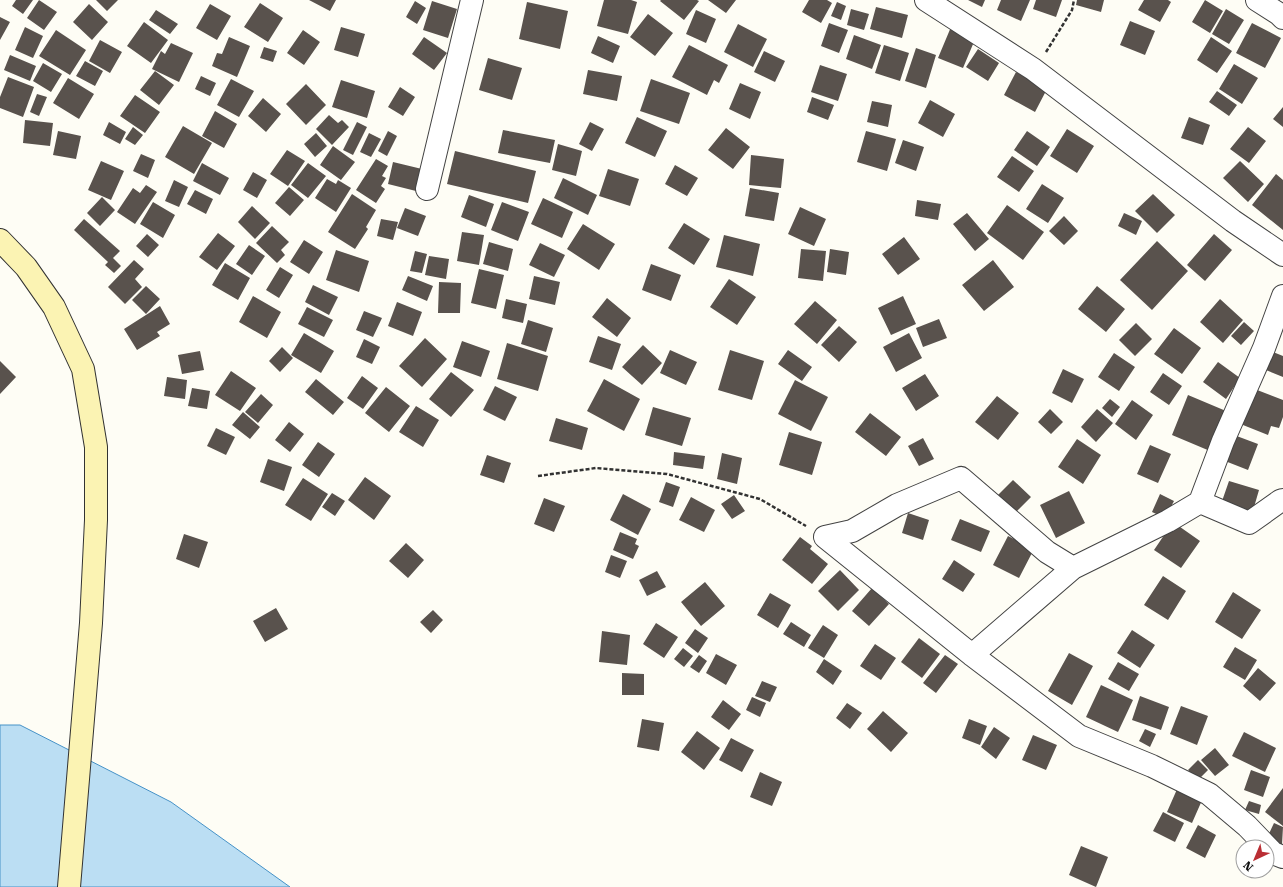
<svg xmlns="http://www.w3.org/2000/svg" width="1283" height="887" font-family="'Roboto Serif',serif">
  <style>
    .water { fill: #bbdef3; stroke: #4692c7 }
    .building { fill: #59524d }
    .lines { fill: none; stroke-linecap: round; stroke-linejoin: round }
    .street-casing { stroke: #434343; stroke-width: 24 }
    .secondary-casing { stroke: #323232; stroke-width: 24 }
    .path { stroke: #323232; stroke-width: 2.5; stroke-dasharray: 4 2; stroke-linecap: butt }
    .street { stroke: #fff; stroke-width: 22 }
    .secondary { stroke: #fbf3b3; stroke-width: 22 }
  </style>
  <rect width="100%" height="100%" fill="#fefdf5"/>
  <path class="water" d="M0,725H20L171,802L290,887H0Z"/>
  <path class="building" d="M16,0H33L23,14L12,6Z
    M39,0L57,12L44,30L27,18Z
    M96,0H118L107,11Z
    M309,0H336L330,11Z
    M604,0H631L637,2L628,34L597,26Z
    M661,0H697L699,1L684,20L660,1Z
    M708,0H736L726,13Z
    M809,0H827L832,3L821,23L802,12Z
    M968,0H985L982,7Z
    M1001,0H1030L1021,21L997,10Z
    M1036,0H1062L1056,17L1033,9Z
    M1077,0H1104L1101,12L1076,5Z
    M1144,0H1168L1171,2L1160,22L1138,10Z
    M1205,0L1223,11L1210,33L1192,22Z
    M415,1L426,8L417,24L406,17Z
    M432,1L457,9L448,38L423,30Z
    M527,2L568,11L560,49L519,39Z
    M837,2L846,6L841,20L831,16Z
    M260,3L283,18L268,42L244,27Z
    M89,4L108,22L92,40L73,22Z
    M210,4L231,16L217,40L196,28Z
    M876,7L908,15L902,38L870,29Z
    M851,9L869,14L864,30L847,25Z
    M1226,9L1244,20L1229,44L1212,34Z
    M156,10L178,24L170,34L149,20Z
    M696,10L716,19L706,43L686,34Z
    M648,14L673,33L655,56L630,37Z
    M0,17L10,22L0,40Z
    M1130,21L1155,31L1145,55L1120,45Z
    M144,22L168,40L151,63L127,46Z
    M829,23L848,30L839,53L821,46Z
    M1252,23L1281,38L1265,68L1236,53Z
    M738,24L767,39L753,67L724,52Z
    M25,27L43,36L33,58L15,50Z
    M341,27L365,34L358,57L334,50Z
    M951,27L976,37L963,68L938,58Z
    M56,30L86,50L70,75L39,56Z
    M303,30L320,42L304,65L287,53Z
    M854,35L881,45L872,69L846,59Z
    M598,36L620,46L613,63L591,53Z
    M229,37L250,46L237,77L212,66L217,53L222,54Z
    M424,37L447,53L434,70L412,54Z
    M1211,37L1232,51L1217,73L1197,60Z
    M100,40L122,52L110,73L89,61Z
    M171,43L193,53L179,82L152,69L161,51L165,54Z
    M689,45L728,65L719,83L714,80L707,95L672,77Z
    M884,45L909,53L900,81L875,73Z
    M264,47L277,51L273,62L260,58Z
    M916,48L936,55L926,88L905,81Z
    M978,49L999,63L988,81L966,67Z
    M764,51L785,61L775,82L754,72Z
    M10,55L36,66L30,81L4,70Z
    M488,58L522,68L512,100L479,90Z
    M85,61L103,71L95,86L76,76Z
    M43,63L62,74L51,92L33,81Z
    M1234,64L1258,78L1242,104L1219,89Z
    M820,65L847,74L838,101L811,92Z
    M588,70L622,76L617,101L583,94Z
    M155,71L174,85L159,105L140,90Z
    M1016,72L1047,89L1035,112L1004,95Z
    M201,76L216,83L210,96L195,89Z
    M8,77L34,87L23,117L0,108V97Z
    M68,78L94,94L79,119L53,103Z
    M231,79L254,91L239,117L217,105Z
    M651,79L690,93L679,124L640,111Z
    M341,80L375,91L367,118L332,107Z
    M740,83L761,92L750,119L729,109Z
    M306,84L326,105L306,125L286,104Z
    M400,87L415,97L403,116L388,107Z
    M1217,91L1237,105L1229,116L1209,102Z
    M37,94L47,97L39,116L30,112Z
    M135,95L160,112L145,133L120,116Z
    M812,97L834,105L828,120L807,112Z
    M263,98L281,114L266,132L248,116Z
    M930,100L955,114L943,137L918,123Z
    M872,101L892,105L888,127L867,122Z
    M1283,107V127L1273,119Z
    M215,111L237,124L224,148L202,136Z
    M329,115L338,123L342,120L349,127L332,145L316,129Z
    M637,117L667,131L655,157L625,143Z
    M1189,117L1210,125L1203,145L1181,138Z
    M25,120L53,123L50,146L23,143Z
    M109,122L126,132L120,144L103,135Z
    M357,122L367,127L353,155L343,150Z
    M590,122L604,129L592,151L579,144Z
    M183,126L212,143L194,174L165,157Z
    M133,127L143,135L135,145L125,139Z
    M1248,127L1266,141L1249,163L1230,149Z
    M726,128L750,147L733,169L708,150Z
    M1067,129L1094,146L1077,173L1050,156Z
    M503,130L555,140L550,163L498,153Z
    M58,131L81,136L76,159L53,155Z
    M388,131L397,136L387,156L378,151Z
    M866,131L896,139L887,171L857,162Z
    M1027,131L1050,147L1037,166L1014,150Z
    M316,133L327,146L315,157L304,144Z
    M369,133L381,139L371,157L360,152Z
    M903,140L924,147L916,171L895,163Z
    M558,144L582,151L576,176L552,170Z
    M333,146L355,162L341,180L320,165Z
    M287,150L305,161L288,186L270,174Z
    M455,151L536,171L528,203L447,184Z
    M141,154L155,160L148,178L133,171Z
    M751,155L784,159L781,188L749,185Z
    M1012,156L1034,171L1019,192L997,177Z
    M376,159L388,166L382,176L386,178L381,186L385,189L376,203L356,190Z
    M101,161L124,171L111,200L88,190Z
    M1240,161L1264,184L1248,202L1223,178Z
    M393,162L422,169L416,191L388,184Z
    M202,163L229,178L220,195L193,181Z
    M308,163L326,176L308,198L291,185Z
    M675,165L698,178L687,196L665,184Z
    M608,169L639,179L630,206L599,196Z
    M253,172L267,180L257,198L243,190Z
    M1276,174L1283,180V230L1252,205Z
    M563,178L597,195L588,215L554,198Z
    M327,179L336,184L338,180L351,188L336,212L315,198Z
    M174,180L188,187L179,207L165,201Z
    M1042,184L1064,198L1048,223L1026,209Z
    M146,185L157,192L135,224L117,212L133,188L140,193Z
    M289,187L304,200L290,216L275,203Z
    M750,188L779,193L774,221L745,216Z
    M195,190L213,199L206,214L187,204Z
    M352,194L376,210L366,227L368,229L355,249L328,232Z
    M1153,194L1175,215L1157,233L1135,211Z
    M469,195L494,204L486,227L461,217Z
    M102,197L115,210L100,226L87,213Z
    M543,198L573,212L562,238L531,224Z
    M917,200L941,204L938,220L915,216Z
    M153,202L175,215L163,238L140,224Z
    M502,202L529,212L518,241L491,230Z
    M1007,205L1044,232L1023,260L987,233Z
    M252,206L270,223L255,239L238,222Z
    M800,207L826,219L814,246L788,234Z
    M405,208L426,216L418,236L397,228Z
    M967,213L989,239L975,251L953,224Z
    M1124,213L1142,221L1136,235L1118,226Z
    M1064,216L1078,231L1064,245L1049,231Z
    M84,219L120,251L113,258L121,266L114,273L105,265L108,262L74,230Z
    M381,219L398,222L393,240L377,236Z
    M684,223L710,239L694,265L668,248Z
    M583,224L615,244L599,270L567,249Z
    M272,226L289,242L281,250L285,255L277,263L256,243Z
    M462,232L484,235L479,265L457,261Z
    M218,233L235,246L217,270L199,257Z
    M147,234L159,245L148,257L136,246Z
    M1214,234L1232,250L1205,281L1187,265Z
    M724,235L760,244L753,276L716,267Z
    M904,237L920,259L898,275L882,254Z
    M304,240L323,252L309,274L290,262Z
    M1157,241L1188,271L1152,310L1120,280Z
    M489,242L513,249L508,271L483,264Z
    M540,243L565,255L554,277L529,265Z
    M249,245L265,256L252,275L236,264Z
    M801,249L826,251L823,281L798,278Z
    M830,249L849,252L846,275L827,272Z
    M336,250L369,261L359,292L326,280Z
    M415,251L427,254L422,273L410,271Z
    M429,256L449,259L446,279L425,275Z
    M134,260L144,269L135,279L142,287L125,304L108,287Z
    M993,260L1014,287L984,311L962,285Z
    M225,263L250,278L238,300L212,285Z
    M651,264L681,275L671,301L642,290Z
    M280,267L293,275L279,298L266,290Z
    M479,269L504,275L496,309L471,303Z
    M408,276L433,286L427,301L402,290Z
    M534,276L560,282L555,305L529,299Z
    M729,279L756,297L737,325L710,307Z
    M439,282L461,283L460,313H438Z
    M313,285L338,297L329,315L305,302Z
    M146,286L160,299L146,314L132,300Z
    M1097,286L1125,309L1106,332L1078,309Z
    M253,296L281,312L267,338L239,322Z
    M903,296L916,324L891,335L878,308Z
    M607,298L631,318L617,337L592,317Z
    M506,299L527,304L523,323L502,318Z
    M1220,299L1243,320L1223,343L1200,322Z
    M815,301L837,320L817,344L794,324Z
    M397,302L422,312L413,336L388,326Z
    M160,306L170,324L157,332L160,336L137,350L124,329Z
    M307,307L333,320L324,337L298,324Z
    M364,311L382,318L373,337L356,330Z
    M939,319L947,338L923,347L916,328Z
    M528,320L553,328L546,352L521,344Z
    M1244,322L1254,331L1241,345L1231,336Z
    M1136,323L1152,339L1135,356L1119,340Z
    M839,326L857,342L839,362L821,345Z
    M1174,328L1201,348L1182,374L1154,354Z
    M304,333L334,351L321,373L291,355Z
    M909,333L922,358L896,372L883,347Z
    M598,336L621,344L612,370L589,362Z
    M425,338L447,359L422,387L399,366Z
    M364,339L380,347L372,364L356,357Z
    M462,341L490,351L481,377L453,367Z
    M507,343L548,356L538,391L497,379Z
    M643,345L662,363L642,385L622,367Z
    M282,347L293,358L280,372L269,361Z
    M670,350L697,362L686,385L660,373Z
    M730,350L764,361L752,400L718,390Z
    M788,350L812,367L802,381L778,364Z
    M200,351L204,370L182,374L178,355Z
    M1273,352L1283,356V377L1266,370Z
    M1114,353L1135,367L1119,391L1098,377Z
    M0,361L16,377L0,394Z
    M1218,362L1240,378L1226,399L1203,382Z
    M1063,369L1084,379L1072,403L1052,393Z
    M231,371L256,388L240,411L215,395Z
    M451,372L474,390L451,417L429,399Z
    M1163,373L1182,386L1169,405L1150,392Z
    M925,374L939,396L916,411L902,388Z
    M362,376L378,388L363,409L347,398Z
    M167,377L187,380L185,399L164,396Z
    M316,379L344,402L333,415L305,392Z
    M604,379L640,399L624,431L587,411Z
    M795,380L828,397L811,431L778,414Z
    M495,386L517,397L505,421L483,410Z
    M386,387L410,406L389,432L365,413Z
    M192,388L210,391L207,409L188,406Z
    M1252,388L1283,400V417L1279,428L1271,426L1268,435L1238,423Z
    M261,394L273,405L258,423L245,412Z
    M1188,395L1226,411L1210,451L1172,435Z
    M997,396L1019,413L998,440L975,422Z
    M1110,399L1120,407L1112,417L1102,408Z
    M1132,400L1153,415L1136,440L1115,424Z
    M416,406L439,420L423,447L399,432Z
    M653,407L691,418L682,446L645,435Z
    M1050,409L1063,422L1051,434L1038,422Z
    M1097,409L1113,423L1096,442L1081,427Z
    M243,412L260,427L250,439L232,425Z
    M870,413L901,437L886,456L855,432Z
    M556,418L588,428L582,450L549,441Z
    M289,422L304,434L290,452L275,440Z
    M216,428L235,437L226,455L207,446Z
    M789,432L822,442L812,475L779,465Z
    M1234,435L1258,444L1248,470L1225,461Z
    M923,438L934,459L919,466L908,446Z
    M1077,439L1101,455L1083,484L1058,467Z
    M318,442L335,454L319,477L302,465Z
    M1150,445L1171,454L1158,483L1137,474Z
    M674,452L705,456L703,469L673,465Z
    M722,453L742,458L737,484L717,479Z
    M487,455L511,463L504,483L480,475Z
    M268,459L292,467L284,491L260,482Z
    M365,477L391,496L374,520L348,500Z
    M303,478L328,494L311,521L285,505Z
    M1013,480L1031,497L1015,513L997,496Z
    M1229,481L1259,490L1252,514L1221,504Z
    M666,482L680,487L673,507L659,502Z
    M1069,491L1085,523L1056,538L1040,505Z
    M332,493L345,501L335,516L322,507Z
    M623,494L651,509L638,535L610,520Z
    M1160,494L1174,501L1165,518L1152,512Z
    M734,495L745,511L732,519L721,504Z
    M691,497L715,510L704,532L679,520Z
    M544,498L565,506L554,532L534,524Z
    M908,513L929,520L923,540L902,533Z
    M960,519L990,531L981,552L951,540Z
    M1173,522L1200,541L1181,568L1154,550Z
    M620,532L637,539L635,544L639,546L633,559L613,550Z
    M184,534L208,542L199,568L176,559Z
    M1008,536L1034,549L1019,578L993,565Z
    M800,537L812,546L810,549L828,564L812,584L782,560Z
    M406,543L424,560L408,578L389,561Z
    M611,555L627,561L620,578L605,572Z
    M954,560L975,574L963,592L942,579Z
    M840,570L859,590L838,611L818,591Z
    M657,571L666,587L647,596L639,580Z
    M1163,576L1186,591L1168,620L1144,605Z
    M705,582L725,606L701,626L681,602Z
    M872,588L889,604L869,626L852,611Z
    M1233,592L1261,610L1242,639L1215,622Z
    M770,593L791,605L778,628L757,615Z
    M276,608L288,629L265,642L253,621Z
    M433,610L443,620L431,633L420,622Z
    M791,622L811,635L804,647L783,634Z
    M656,623L678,637L664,658L643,644Z
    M823,625L838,635L824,658L808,648Z
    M695,629L708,638L698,653L685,643Z
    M1132,630L1155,645L1140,668L1117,653Z
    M602,631L630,635L627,665L599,662Z
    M919,638L940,654L922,678L901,662Z
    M875,644L896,658L881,680L860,666Z
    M1235,647L1257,660L1245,680L1223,667Z
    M683,648L693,656L684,667L674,659Z
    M1069,653L1093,666L1072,705L1048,691Z
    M716,654L737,665L726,685L706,673Z
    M699,655L707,661L699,673L690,667Z
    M945,655L958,664L936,693L923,683Z
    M824,659L842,671L833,685L816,672Z
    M1118,662L1139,674L1129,691L1108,679Z
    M1258,668L1276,683L1260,701L1243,686Z
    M622,673L644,674V695H622Z
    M762,681L777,687L770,702L755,696Z
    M1101,685L1133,700L1118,732L1086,717Z
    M1140,696L1169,707L1161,730L1132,720Z
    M752,697L766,703L760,717L746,710Z
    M723,700L741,714L729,730L711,717Z
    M847,703L862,713L850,729L836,718Z
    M1181,706L1208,716L1197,745L1170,734Z
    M883,711L908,733L891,752L867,729Z
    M642,719L664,723L659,751L637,747Z
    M969,719L987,726L980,745L962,738Z
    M994,727L1010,738L996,759L981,747Z
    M1145,729L1156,734L1150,747L1139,741Z
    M697,731L720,748L704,770L681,752Z
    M1244,732L1276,748L1265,772L1232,756Z
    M1033,735L1057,745L1046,770L1022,760Z
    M731,738L754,750L742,772L719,760Z
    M1215,748L1229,765L1215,776L1201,760Z
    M1198,760L1208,770L1198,780L1188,770Z
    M1251,770L1270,777L1263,797L1244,790Z
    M760,772L782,782L772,806L750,797Z
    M1178,787L1203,798L1192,823L1167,812Z
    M1283,788V826L1265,812Z
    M1249,801L1261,805L1259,814L1245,810Z
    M1163,812L1184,823L1175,842L1153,831Z
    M1274,823L1283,827L1282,845L1267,838Z
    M1198,825L1216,835L1205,858L1186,848Z
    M1081,846L1108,857L1096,887L1069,875Z"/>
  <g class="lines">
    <g class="street-casing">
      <path id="street" d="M926,0L1033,69L1233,221L1283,255
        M1257,0L1279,14L1283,18
        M427,189L472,0
        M1283,296L1264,348L1223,441L1200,502L1168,521L1073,568L1047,552L961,478L897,505L852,531L825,537L972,655L1079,736L1152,766L1209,794L1247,826L1273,853L1283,857
        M1200,502L1249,523L1280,501L1283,500
        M972,655L1073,568"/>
    </g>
    <g class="secondary-casing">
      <path id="secondary" d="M0,240L26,267L54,307L83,369L96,447V520L91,623L69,887"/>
    </g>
    <path class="path" d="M1046,52L1072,10L1074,0
      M538,476L596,468L667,474L760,499L806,526"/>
    <use href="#street" class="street"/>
    <use href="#secondary" class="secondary"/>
  </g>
  <g transform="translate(1255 859) rotate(224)"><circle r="19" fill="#ffffff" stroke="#9f9f9f"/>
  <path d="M0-3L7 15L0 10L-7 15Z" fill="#ba2e34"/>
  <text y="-6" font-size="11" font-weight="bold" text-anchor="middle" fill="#101010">N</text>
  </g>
</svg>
